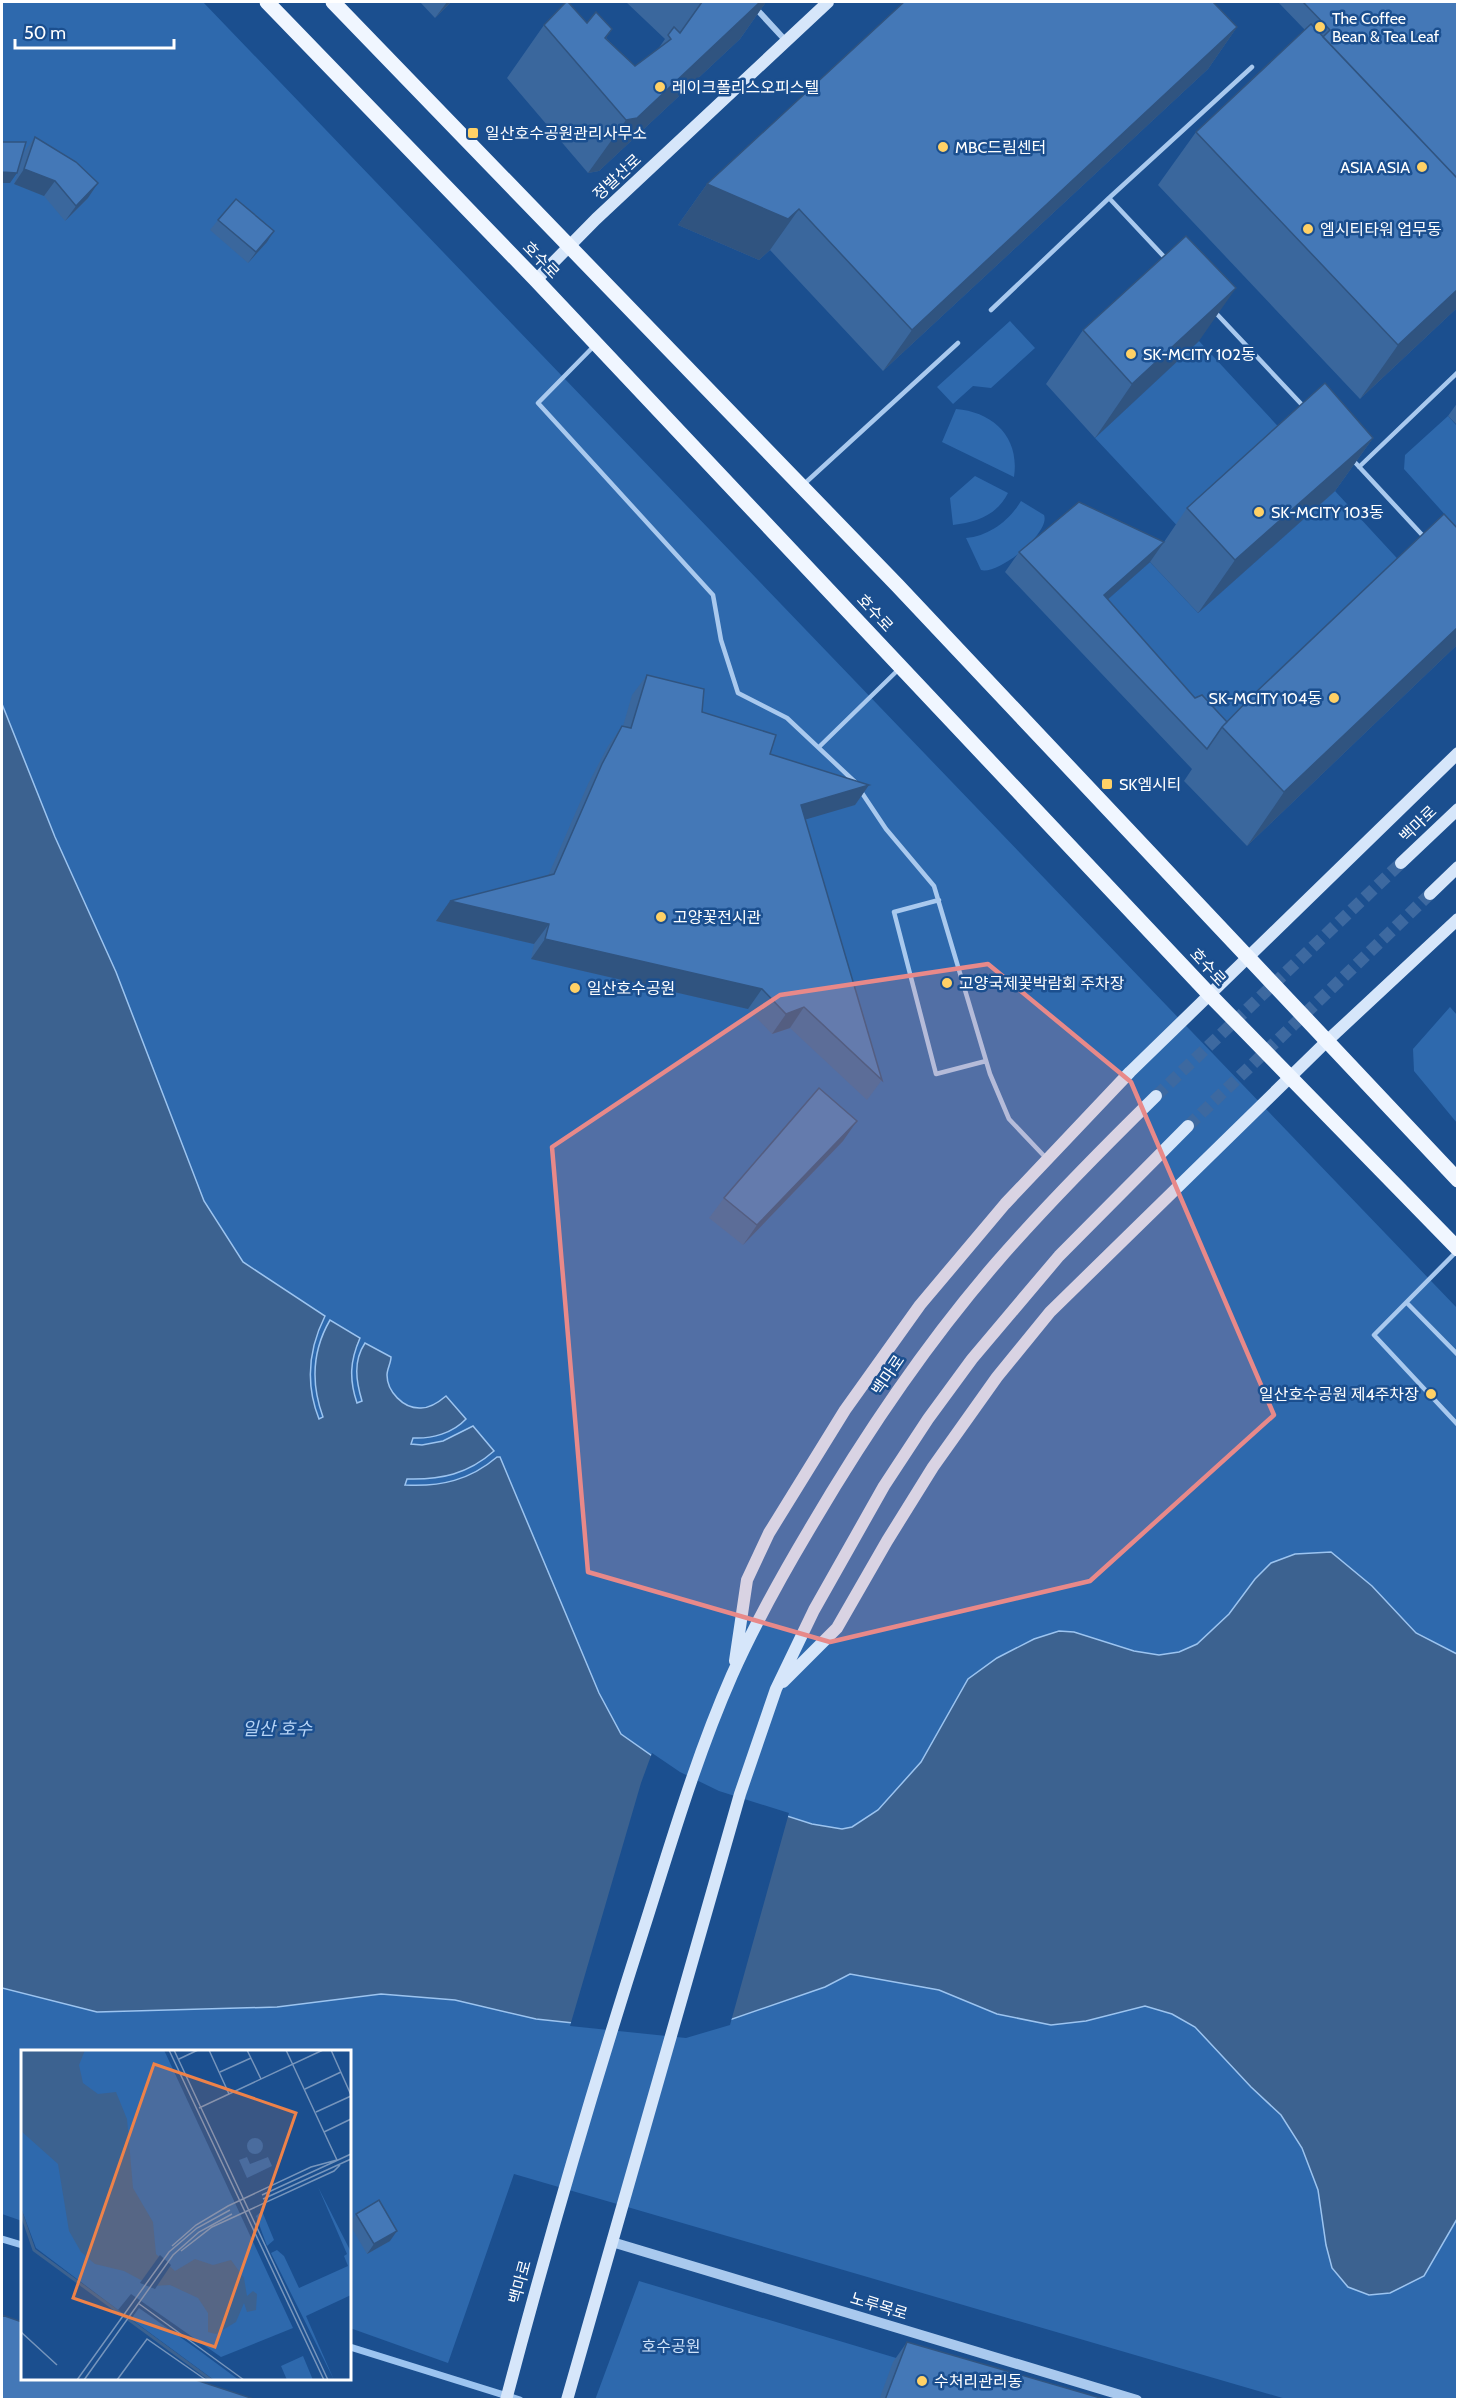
<svg xmlns="http://www.w3.org/2000/svg" width="1459" height="2401" font-family="Cabin,'Noto Sans KR',sans-serif">
  <style>
    .green { fill: #2e69ad }
    .water { fill: #3c6290; stroke: #9cc4f0; stroke-width: 1.5 }
    .pier { fill: #1b4f8f }
    .lines { fill: none; stroke-linecap: round; stroke-linejoin: round }
    .stream { stroke: #9cc4f0; stroke-width: 7 }
    .secondary-tunnel { stroke: #3d69a0; stroke-width: 12; stroke-dasharray: 12 6; stroke-linecap: butt }
    .service { stroke: #a9c9ee; stroke-width: 4.5 }
    .minor { stroke: #a9c9ee; stroke-width: 6 }
    .tertiary { stroke: #a9c9ee; stroke-width: 10 }
    .secondary { stroke: #d6e6fa; stroke-width: 12 }
    .primary { stroke: #f0f6ff; stroke-width: 15 }
    .wall { fill: #3a679d }
    .shaded-wall { fill: #305480 }
    .building { fill: #4478b7; stroke: #305480; stroke-width: 1.5 }
    .marked { fill: #e88989; fill-opacity: 0.2; stroke: #e88989; stroke-width: 4.5; stroke-linejoin: round }
    .poi-dot { fill: #ffd166; stroke: #1b4f8f; stroke-width: 2 }
    .labels { text-anchor: middle; dominant-baseline: central; stroke-width: 5; stroke-linejoin: round; paint-order: stroke }
    .poi-label { font-size: 16px; fill: #fff; stroke: #1b4f8f; text-anchor: start }
    .street-label { font-size: 16px; fill: #fff; stroke: #1b4f8f }
    .park-label { font-size: 16px; fill: #cfe3fa; stroke: #1b4f8f }
    .water-label { font-size: 18px; font-style: italic; fill: #b5d3f5; stroke: #1b4f8f }
    .inset-river { fill: none; stroke: #3c6290; stroke-width: 3 }
    .inset-road { fill: none; stroke: #7695bc; stroke-width: 1.5 }
    .view { fill: #ee8249; fill-opacity: 0.15; stroke: #ee8249; stroke-width: 3 }
    .inset-edge { fill: none; stroke: #fff; stroke-width: 3 }
  </style>
  <rect width="100%" height="100%" fill="#1b4f8f"/>
  <path class="green" d="M2,2H203L1457,1308V2399H1286L514,2174L448,2363L350,2328V2052H22V2221L2,2214Z
    M1010,321L1035,348L991,388L973,386L953,404L937,387Z
    M1199,341L1287,436L1184,533L1095,438Z
    M956,409C993,412 1020,437 1014,477L942,442Z
    M1448,416L1457,426V528L1404,469L1405,455Z
    M975,476L1008,493C997,515 977,522 953,525L950,498Z
    M1335,491L1406,568L1217,747L1090,615L1150,562L1198,613Z
    M1021,501L1044,515C1051,532 999,575 981,570L966,538C989,536 1009,521 1021,501Z
    M1450,1007L1457,1015V1123L1414,1071L1413,1049Z
    M639,2281L1033,2399L595,2400Z"/>
  <path class="water" d="M2,704L55,837L116,972L204,1201L243,1262L325,1316C308,1350 305,1383 319,1419L323,1417C311,1384 312,1351 330,1320L360,1338C350,1361 349,1379 357,1403L362,1401C356,1381 353,1361 365,1343L391,1357C391,1363 387,1369 387,1375C387,1391 403,1409 421,1408C430,1408 439,1402 446,1396L466,1419C453,1433 432,1439 413,1438L411,1444L422,1445L443,1441L473,1426L494,1451C468,1474 441,1480 407,1479L405,1485C441,1487 470,1480 497,1457H500L599,1693L621,1734L678,1774L718,1794L812,1824L842,1829L852,1827L878,1810L921,1762L968,1679L997,1658L1034,1639L1059,1631L1074,1632L1134,1651L1159,1655L1179,1652L1197,1644L1229,1614L1255,1579L1271,1563L1295,1554L1331,1552L1372,1586L1416,1633L1457,1654V2219L1424,2276L1390,2293L1369,2295L1348,2287L1332,2268L1326,2245L1318,2190L1302,2148L1281,2115L1251,2087L1195,2027L1172,2014L1145,2006L1086,2021L1051,2025L997,2014L939,1990L850,1974L825,1987L686,2035L536,2019L455,2000L381,1994L277,2007L97,2012L2,1988Z"/>
  <path class="pier" d="M652,1753L680,1772L719,1791L789,1813L730,2025L686,2038L570,2026L641,1783Z"/>
  <g class="lines">
    <path class="stream" d="M2,2239L22,2245
      M350,2347L520,2400"/>
    <path class="secondary-tunnel" d="M1156,1096L1401,863
      M1188,1126L1430,894"/>
    <path class="service" d="M1168,261L1109,198L1252,67
      M991,310L1109,198
      M1214,311L1305,408
      M594,346L538,403L713,595L721,640L738,693L787,718L855,782
      M1351,458L1425,538
      M1359,467L1458,372
      M803,485L958,343
      M819,747L899,669
      M860,790L886,829L934,886L990,1074L1009,1119L1046,1158
      M939,900L894,912L936,1074L986,1061
      M1456,1252L1374,1335L1458,1425
      M1407,1303L1458,1355"/>
    <path class="minor" d="M750,2L786,41"/>
    <path class="tertiary" d="M612,2242L1137,2400"/>
    <path class="secondary" d="M536,280L596,219L828,2
      M1401,863L1458,809
      M1430,894L1458,867
      M735,1661L747,1580L769,1533L845,1410L920,1305L1005,1204L1130,1072L1458,753
      M783,1682L837,1628L887,1541L933,1467L997,1377L1050,1312L1327,1041L1458,919
      M506,2400C548,2241 594,2084 644,1928C671,1843 696,1757 732,1675C754,1626 781,1577 809,1530C864,1436 925,1345 996,1263C1047,1204 1101,1150 1156,1096
      M567,2400L740,1794L776,1689L814,1610L884,1486L928,1419L972,1359L1059,1256L1188,1126"/>
    <path class="primary" d="M267,2L536,280L1209,994L1458,1249
      M333,2L897,585L1458,1180"/>
  </g>
  <path class="wall" d="M420,2H451L435,18Z
    M626,2H766L740,39L599,171L588,173L507,78L544,25L587,23L612,29L606,38L635,66L658,49L665,39Z
    M1278,2H1458V307L1360,399L1158,185L1196,132L1305,30Z
    M1237,27L1208,69L883,371L770,250L759,260L678,225L707,184Z
    M35,137L88,198L65,221L44,196L14,184L24,152Z
    M218,220L267,242L248,263L210,230Z
    M1083,330L1199,341L1095,438L1046,384Z
    M1458,402V426L1448,416Z
    M1373,438L1335,491L1198,613L1150,562L1108,599L1195,698L1227,722L1458,644L1247,846L1184,781L1192,769L1005,572L1019,552L1164,542L1187,508Z
    M647,675L702,712L770,754L869,785L855,805L805,819L882,1080L867,1100L790,1028L772,1034L748,1009L531,959L534,944L436,921L450,901L548,876L588,784L608,746L622,726H623L632,695Z
    M843,1141L743,1245L709,1218L724,1198Z
    M356,2214L390,2241L367,2254L350,2225V2223Z
    M907,2342L1104,2400H879L893,2362Z"/>
  <path class="shaded-wall" d="M447,2H451L435,18Z
    M760,2H766L740,39L599,171L588,173L626,120Z
    M1237,27L1208,69L883,371L912,330Z
    M24,169L55,181L44,196L14,184Z
    M2,172L17,173L10,183H2Z
    M98,183L88,198L65,221L76,206Z
    M707,184L799,209L770,250L759,260L678,225Z
    M274,231L267,242L248,263L256,252Z
    M1236,288L1199,341L1095,438L1132,384Z
    M1458,289V307L1360,399L1398,345Z
    M1373,438L1335,491L1198,613L1235,560Z
    M1164,542L1150,562L1090,615L1104,595Z
    M1458,627V644L1247,846L1284,792Z
    M869,785L855,805L787,825L801,805Z
    M450,901L549,924L534,944L436,921Z
    M545,939L762,989L748,1009L531,959Z
    M804,1007L790,1028L772,1034L786,1014Z
    M857,1121L843,1141L743,1245L757,1225Z
    M397,2231L390,2241L367,2254L374,2244Z"/>
  <path class="building" d="M566,2H568L587,23L596,12L612,29L605,38L635,66L671,39L668,35L674,27L680,33L702,2H760L637,118L626,120L544,25Z
    M904,2H1213L1237,27L912,330L799,209L788,219L707,184Z
    M1303,2H1458V179L1323,37L1330,30Z
    M1311,24L1458,179V289L1398,345L1196,132Z
    M35,137L76,162L98,183L76,206L55,181L24,169Z
    M2,142H26L17,173L2,172Z
    M236,199L274,231L256,252L218,220Z
    M1186,236L1236,288L1132,384L1083,330Z
    M1325,383L1373,438L1235,560L1187,508Z
    M1079,502L1164,542L1104,595L1195,698L1202,695L1227,722L1222,727L1207,749L1019,552Z
    M1444,514L1458,529V627L1284,792L1222,727L1254,694Z
    M647,675L704,689L702,712L776,735L770,754L869,785L801,805L882,1080L804,1007L786,1014L762,989L545,939L549,924L450,901L554,874L602,764L622,726L631,728Z
    M819,1088L857,1121L757,1225L724,1198Z
    M379,2200L397,2231L374,2244L356,2214Z
    M2,2315L22,2322V2379H193L257,2400H2Z
    M907,2342L1104,2399V2400H885Z"/>
  <path class="marked" d="M988,964L1131,1082L1274,1415L1090,1581L830,1642L588,1572L552,1147L780,995Z"/>
  <g class="poi-dot">
    <circle cx="1320" cy="27" r="6"/>
    <circle cx="660" cy="87" r="6"/>
    <rect x="467" y="127" width="12" height="12" rx="3"/>
    <circle cx="943" cy="147" r="6"/>
    <circle cx="1422" cy="167" r="6"/>
    <circle cx="1308" cy="229" r="6"/>
    <circle cx="1131" cy="354" r="6"/>
    <circle cx="1259" cy="512" r="6"/>
    <circle cx="1334" cy="698" r="6"/>
    <rect x="1101" y="778" width="12" height="12" rx="3"/>
    <circle cx="661" cy="917" r="6"/>
    <circle cx="947" cy="983" r="6"/>
    <circle cx="575" cy="988" r="6"/>
    <circle cx="1431" cy="1394" r="6"/>
    <circle cx="922" cy="2381" r="6"/>
  </g>
  <g class="labels">
    <g class="poi-label">
      <text x="1332" y="18">The Coffee<tspan x="1332" dy="18">Bean &amp; Tea Leaf</tspan></text>
      <text x="672" y="87">레이크폴리스오피스텔</text>
      <text x="485" y="133">일산호수공원관리사무소</text>
      <text x="955" y="147">MBC드림센터</text>
      <text x="1410" y="167" text-anchor="end">ASIA ASIA</text>
      <text x="1320" y="229">엠시티타워 업무동</text>
      <text x="1143" y="354">SK-MCITY 102동</text>
      <text x="1271" y="512">SK-MCITY 103동</text>
      <text x="1322" y="698" text-anchor="end">SK-MCITY 104동</text>
      <text x="1119" y="784">SK엠시티</text>
      <text x="673" y="917">고양꽃전시관</text>
      <text x="959" y="983">고양국제꽃박람회 주차장</text>
      <text x="587" y="988">일산호수공원</text>
      <text x="1419" y="1394" text-anchor="end">일산호수공원 제4주차장</text>
      <text x="934" y="2381">수처리관리동</text>
    </g>
    <g class="street-label">
      <text transform="translate(617 177) rotate(-43)">정발산로</text>
      <text transform="translate(541 260) rotate(46)">호수로</text>
      <text transform="translate(875 613) rotate(47)">호수로</text>
      <text transform="translate(1418 824) rotate(-44)">백마로</text>
      <text transform="translate(1208 967) rotate(47)">호수로</text>
      <text transform="translate(888 1375) rotate(-56)">백마로</text>
      <text transform="translate(520 2282) rotate(-75)">백마로</text>
      <text transform="translate(879 2306) rotate(17)">노루목로</text>
    </g>
    <g class="park-label">
      <text x="671" y="2346">호수공원</text>
    </g>
    <g class="water-label">
      <text x="277" y="1729">일산 호수</text>
    </g>
  </g>
  <g transform="translate(21 2050)">
    <rect width="330" height="330" fill="#1b4f8f"/>
    <path d="M0,0H143L272,278L200,307L110,244L97,260L15,198L0,158ZM226 96a8 8 0 1 1 16 0a8 8 0 1 1-16 0ZM226,107L229,114L247,107L251,116L226,128L218,110ZM297,137L330,202V245L285,266L313,330L250,203L256,200L263,206L278,238L327,216L323,206L326,204ZM241,161L253,190L246,196L235,166ZM118,258L176,299L218,330H193L110,269ZM282,306L292,330H266L260,316Z" fill="#2e69ad"/>
    <path d="M64,0L58,15L62,33L77,44L95,42L106,69L112,138L132,172L135,204L154,221L174,209L192,215L210,210L223,228L226,246L232,241L236,244L235,260L226,262L223,253L215,272L195,284L187,282V263L177,248L149,235L131,236L103,221L74,214L60,202L48,181L37,114L0,81V1Z" fill="#3c6290"/>
    <path d="M139,205L150,215L134,239L119,233Z" fill="#1b4f8f"/>
    <path class="inset-river" d="M0,162L13,200L190,330"/>
    <path class="inset-road" d="M148,0L303,330M153,0L307,330M188,0L208,44M226,0L240,29M265,0L316,110M310,0L330,45M158,9L177,0M199,22L230,8M284,39L320,22M178,58L302,0M295,62L330,46M303,82L330,69M241,145L330,104M242,149L330,109M151,196L175,175L207,156L290,117L316,110M160,201L191,177L313,121L319,115M117,253L223,330M0,282L36,315M56,330L148,202L176,178L209,160M63,330L152,205L178,182L211,164M96,330L126,289L185,330"/>
    <path class="view" d="M133,14L275,63L194,297L52,248Z"/>
    <rect width="330" height="330" class="inset-edge"/>
  </g>
  <rect width="1459" height="2401" fill="none" stroke="#ffffff" stroke-width="6"/>
  <path d="M15 39v9h159v-9" fill="none" stroke="#ffffff" stroke-width="3"/>
  <text x="24" y="39" font-size="18" fill="#ffffff" stroke="#1b4f8f" stroke-width="4.5" paint-order="stroke">50 m</text>
</svg>
